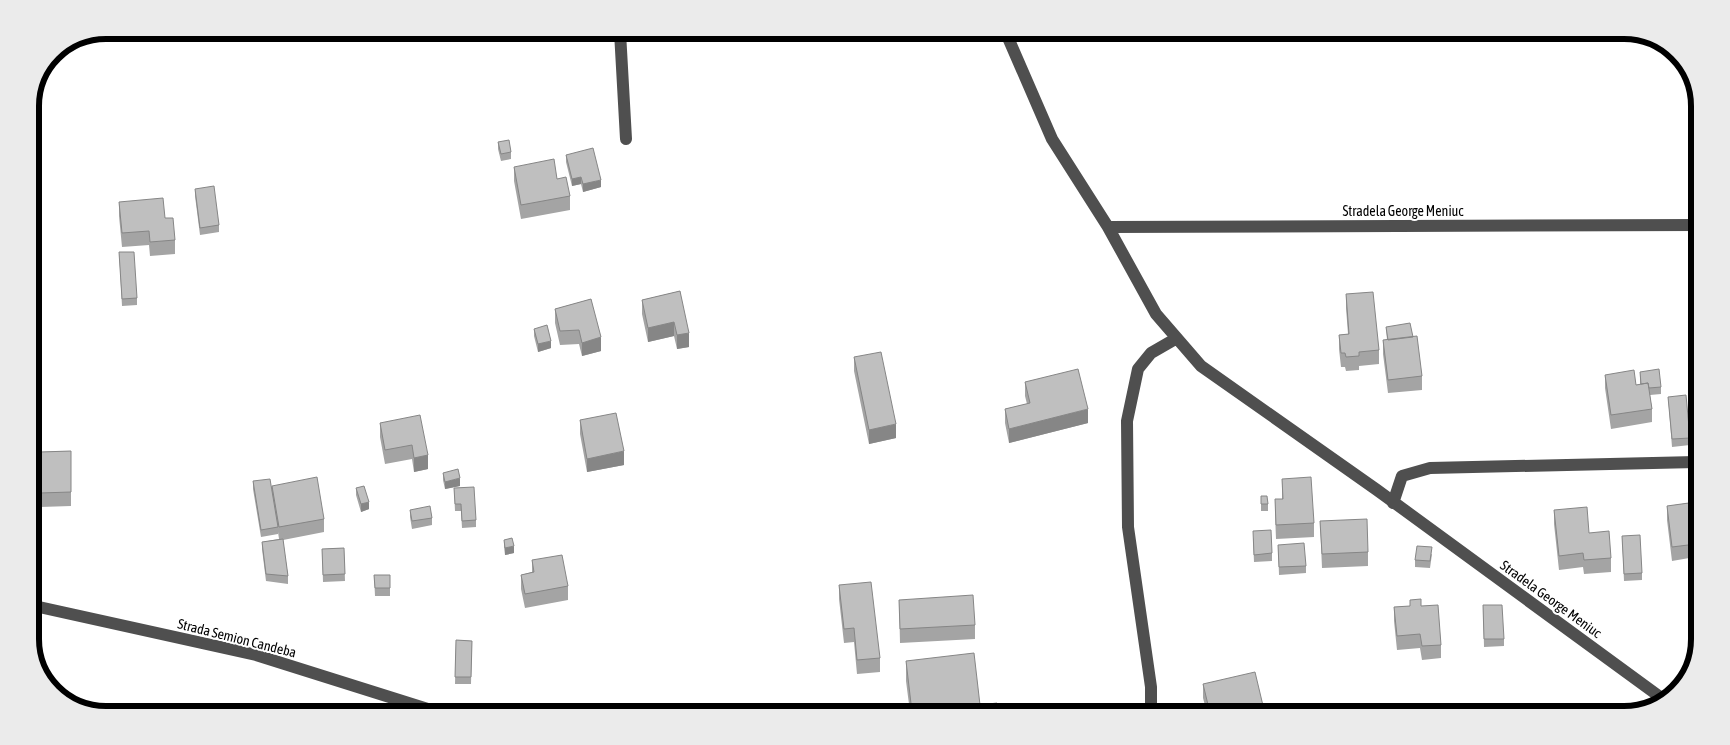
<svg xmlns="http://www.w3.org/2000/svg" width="1730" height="745" font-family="'Asap Condensed',sans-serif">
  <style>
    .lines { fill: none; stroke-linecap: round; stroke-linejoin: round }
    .minor { stroke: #4f4f4f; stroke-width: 12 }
    .wall { fill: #a4a4a4 }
    .shaded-wall { fill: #868686 }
    .building { fill: #bfbfbf; stroke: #868686 }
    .labels { text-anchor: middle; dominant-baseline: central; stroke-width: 4; stroke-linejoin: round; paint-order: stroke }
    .street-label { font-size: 14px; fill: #000; stroke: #fff }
    .rim { fill: none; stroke: #000; stroke-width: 6 }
  </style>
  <rect width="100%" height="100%" fill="#fff"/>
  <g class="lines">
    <path class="minor" d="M620,32L626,139
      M1006,33L1052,139L1108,227L1156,314L1201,366L1377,490L1667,702
      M1108,227L1699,225
      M1393,503L1402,476L1430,468L1696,462
      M30,605L256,655L434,711
      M1151,713V687L1128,527L1127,421L1138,369L1151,353L1177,338"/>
  </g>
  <path class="wall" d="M498,142L511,152V159L501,161L498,149Z
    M566,155L601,187L583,192L581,184L572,186L566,162Z
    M514,167L557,179L570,196V210L521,219L514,181Z
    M195,189L219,225V232L200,235L195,196Z
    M119,202L165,218L175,240V254L150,256L149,245L122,247L119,216Z
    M119,252L137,298V305L122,306Z
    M680,291L689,347L677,349L674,336L648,342L642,314V300Z
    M1346,294L1379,350V364L1359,366V370L1346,371L1345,367H1341L1339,349V335L1348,334L1346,308Z
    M591,299L601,351L582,356L579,344L560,345L555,323V309Z
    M1386,327L1413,337L1422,376V390L1388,393L1383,354V340H1387Z
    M534,329L551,348L538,352L534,336Z
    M854,357L896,438L869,444L854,371Z
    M1640,372L1661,387V394L1650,395L1652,409V422L1611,429L1605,388V375L1636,385L1640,384Z
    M1025,382L1088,423L1009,443L1005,423V409L1027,404L1025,396Z
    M1668,397L1690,438V445L1672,447Z
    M580,420L624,465L587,472L580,434Z
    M380,423L428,455V469L414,472L412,459L385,464L380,437Z
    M71,451V506L40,507V452Z
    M443,473L460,486L445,489L443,480Z
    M1282,479L1314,523V537L1276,539L1275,513V499H1282Z
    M253,481L272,490V486L324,519V532L283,540L288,576V584L266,581L262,549V542L279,539L278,532V534L261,537L253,489Z
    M356,488L369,509L361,512L356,495Z
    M454,488L476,520V527L462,528L461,511H455Z
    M1261,496L1268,504V511H1261Z
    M1696,502L1695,557L1672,561L1667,520V506Z
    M410,510L432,518V525L412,529L410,517Z
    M1554,510L1589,533L1611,558V572L1584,574L1583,567L1559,570L1554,524Z
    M1320,521L1368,552V566L1322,568Z
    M1622,536L1642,573V580L1624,581Z
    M1253,538L1272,553V561L1254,562Z
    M504,540L514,553L505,555L504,547Z
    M1278,545L1306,566V573L1279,575Z
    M344,548L345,581L323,582L322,549Z
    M1432,554L1430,568L1415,567V560Z
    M532,560L568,586V600L525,608L521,589V575L532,572Z
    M374,575H390V596H375Z
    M839,585L880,658V672L857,674L854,642L844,643L839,599Z
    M899,600L975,625V639L900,643Z
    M1483,605L1504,639V646L1484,647Z
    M1421,606L1441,645V658L1422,660L1420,648L1397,650L1394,621V607Z
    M456,640L472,641L471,684H455Z
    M906,661L980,705L998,713L910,712L906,681Z
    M1203,684L1265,714L1207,713L1203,698Z"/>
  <path class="shaded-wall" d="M581,177V184L572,186V179Z
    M601,180V187L583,192V184Z
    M674,322V336L648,342V328Z
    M689,333V347L677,349V335Z
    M601,337V351L582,356V343Z
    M551,341V348L538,352V344Z
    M1088,409V423L1009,443V429Z
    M896,424V438L869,444V430Z
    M624,451V465L587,472V459Z
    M428,455V469L414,472V458Z
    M460,478V486L445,489V482Z
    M369,502V509L361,512V504Z
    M514,546V553L505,555V548Z"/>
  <path class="building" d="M509,140L511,152L501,154L498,142Z
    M593,148L601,180L583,184L581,177L572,179L566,155Z
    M554,159L557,179L566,177L570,196L521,205L514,167Z
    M214,186L219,225L200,228L195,189Z
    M163,198L165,218H173L175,240L150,242L149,231L122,233L119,202Z
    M119,252H134L137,298L122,299Z
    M680,291L689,333L677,335L674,322L648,328L642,300Z
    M1373,292L1379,350L1359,352V356L1346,357L1345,353H1341L1339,335L1349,334L1346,294Z
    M591,299L601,337L582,343L579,330L560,331L555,309Z
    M1410,323L1413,337L1388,340L1386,327Z
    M547,325L551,341L538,344L534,329Z
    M1417,336L1422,376L1388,380L1383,340Z
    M881,352L896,424L869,430L854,357Z
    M1078,369L1088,409L1009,429L1005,409L1030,403L1025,382Z
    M1659,369L1661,387L1649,388L1648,383L1641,384L1640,372Z
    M1634,370L1636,385L1648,383L1652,409L1611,415L1605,375Z
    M1686,395L1690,438L1672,439L1668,397Z
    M616,413L624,451L587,459L580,420Z
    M420,415L428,455L414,458L412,445L385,450L380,423Z
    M71,451V492L40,493V452Z
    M458,469L460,478L445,482L443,473Z
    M317,477L324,519L279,527L272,486Z
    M1311,477L1314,523L1276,525L1275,499H1283L1282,479Z
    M270,479L278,527L261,530L253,481Z
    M364,486L369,502L361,504L356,488Z
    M474,487L476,520L462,521L461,504H455L454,488Z
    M1261,496H1267L1268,504H1261Z
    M1696,502V544L1672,547L1667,506Z
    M430,506L432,518L412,521L410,510Z
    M1587,507L1589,533L1609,531L1611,558L1584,560L1583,553L1559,556L1554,510Z
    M1367,519L1368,552L1322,554L1320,521Z
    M1271,530L1272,553L1254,555L1253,531Z
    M1640,535L1642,573L1624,574L1622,536Z
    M512,538L514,546L505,548L504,540Z
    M283,539L288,576L266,574L262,542Z
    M1304,543L1306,566L1279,567L1278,545Z
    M1417,546L1432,547L1430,561L1415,560Z
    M344,548L345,574L323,575L322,549Z
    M562,555L568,586L525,594L521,575L534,572L532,560Z
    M374,575H390V588H375Z
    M871,582L880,658L857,660L854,628L844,629L839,585Z
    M973,595L975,625L900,629L899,600Z
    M1421,599V606L1438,605L1441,645L1422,646L1420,634L1397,636L1394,607L1410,606V600Z
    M1483,605H1502L1504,639H1484Z
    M456,640L472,641L471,677H455Z
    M974,653L980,705L997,703L998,713L912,712L906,661Z
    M1255,672L1265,714L1210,713L1203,684Z"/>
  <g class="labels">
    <g class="street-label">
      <text x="1403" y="211">Stradela George Meniuc</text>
      <text transform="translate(1551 599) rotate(36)">Stradela George Meniuc</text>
      <text transform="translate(237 638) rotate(14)">Strada Semion Candeba</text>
    </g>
  </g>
  <path d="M0 0H1730V745H0ZM106 39H1624A67 67 0 0 1 1691 106V639A67 67 0 0 1 1624 706H106A67 67 0 0 1 39 639V106A67 67 0 0 1 106 39Z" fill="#ebebeb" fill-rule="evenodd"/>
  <path class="rim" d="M106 39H1624A67 67 0 0 1 1691 106V639A67 67 0 0 1 1624 706H106A67 67 0 0 1 39 639V106A67 67 0 0 1 106 39Z"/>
</svg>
